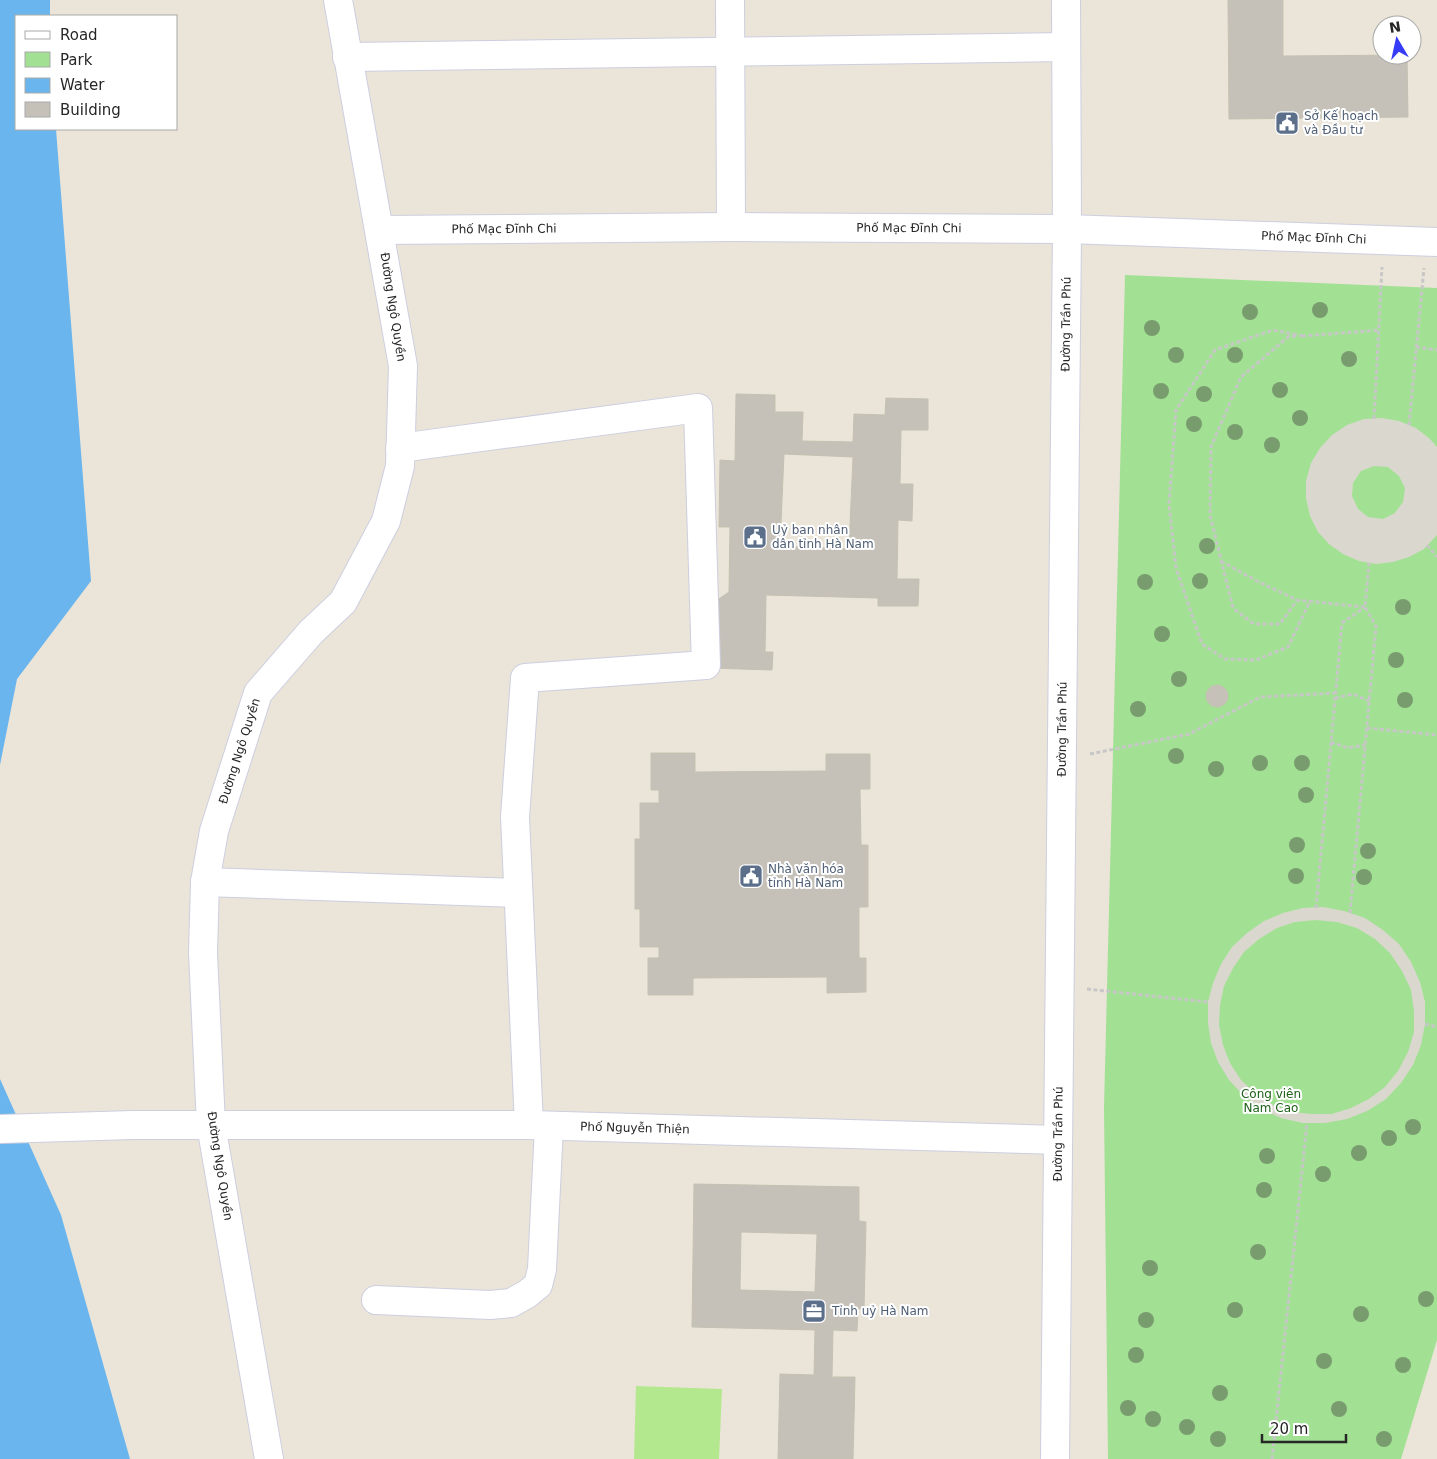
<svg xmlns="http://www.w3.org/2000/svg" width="1437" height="1459" font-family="'DejaVu Sans',sans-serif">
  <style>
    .green { fill: #a2e194 }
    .pitch { fill: #b4e88f }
    .plaza { fill: #dad7ce; fill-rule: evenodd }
    .water { fill: #6ab5ed }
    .building { fill: #c5c1b8; stroke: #c4c1b2; fill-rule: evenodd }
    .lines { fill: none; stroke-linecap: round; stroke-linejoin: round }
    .minor-casing { stroke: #cdcee0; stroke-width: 30 }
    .path { stroke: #c7c7c7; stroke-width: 3; stroke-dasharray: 4 2.5; stroke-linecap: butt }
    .minor { stroke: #fff; stroke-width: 28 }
    .tree { fill: #799c6f }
    .labels { text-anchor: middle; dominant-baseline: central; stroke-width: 4; stroke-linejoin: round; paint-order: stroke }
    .service-label { font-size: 12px; fill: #4e5e75; stroke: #fff; text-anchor: start }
    .street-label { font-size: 12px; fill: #272727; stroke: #fff }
    .park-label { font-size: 12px; fill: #1d6119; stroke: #fff }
  </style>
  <rect width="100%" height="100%" fill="#eae5d8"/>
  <path class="green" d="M1125,275L1437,288V1340L1401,1459H1108L1104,1108Z"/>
  <path class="pitch" d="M636,1386L722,1389L719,1459H634Z"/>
  <path class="plaza" d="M1382,418L1399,421L1416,428L1430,439L1437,447V535L1424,549L1409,557L1393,562L1376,564L1359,561L1343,554L1329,544L1318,532L1310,516L1306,498V481L1311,463L1320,448L1332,435L1347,425L1364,419ZM1374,466L1388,467L1399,476L1405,488L1403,502L1395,513L1383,519L1368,517L1358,509L1352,496L1353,483L1361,471Z
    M1323,907L1344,911L1365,918L1383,930L1399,944L1411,962L1420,982L1425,1002V1024L1421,1045L1413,1065L1401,1083L1386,1099L1367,1111L1347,1119L1325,1123H1303L1281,1118L1262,1109L1244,1096L1229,1080L1218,1062L1211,1043L1208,1023V1002L1213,983L1221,964L1232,947L1247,933L1264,921L1283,913L1303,908ZM1315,920L1337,922L1357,928L1375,939L1390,953L1402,971L1411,990L1414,1011V1032L1408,1052L1398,1071L1385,1087L1369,1099L1351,1108L1332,1114H1312L1292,1112L1273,1105L1256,1094L1241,1080L1230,1063L1223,1045L1219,1025L1220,1005L1224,986L1233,968L1244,952L1259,939L1277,928L1295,922Z"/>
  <path class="water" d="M0,0H50V16H16V129H56L91,581L17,679L0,765Z
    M0,1079L61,1215L130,1459H0Z"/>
  <path class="building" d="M1228,0H1283V56L1407,55L1408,117L1229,119Z
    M736,394L775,395V412H803L802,441L853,442L854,414L885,415L886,398L928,399V430H901L900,484H913L912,521L898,520L897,579H919L918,606H878V598L766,595L765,652H773L772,670L709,668L710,605L729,592L730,527H719L720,460L735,461ZM784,454L853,457L849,549L780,546Z
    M1206 696a11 11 0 1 1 22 0a11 11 0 1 1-22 0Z
    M651,753H695V772L826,771V754H870V789H860L861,845H868V907H859V958H866V992L827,993V977L693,978V995H648V958H659V947H640V909H635V839H640V803H659V790H651Z
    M694,1184L859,1187V1221L866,1222L864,1309H858L857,1331L833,1330L832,1377H855L853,1459H778L780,1374L814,1375L815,1330L692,1327ZM741,1232L817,1234L815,1292L740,1290Z"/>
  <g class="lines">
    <g class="minor-casing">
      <g id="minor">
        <path d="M730,0L731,227"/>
        <path d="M347,57L1066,47"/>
        <path id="s1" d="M380,230L731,227L1067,229L1437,242"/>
        <path d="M400,448L698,408L706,665L525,678L515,817L529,1125"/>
        <path d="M205,882L518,893"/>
        <path id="s2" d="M0,1129L133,1125H529L1058,1140"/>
        <path d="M376,1300L490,1305L511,1303L527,1294L538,1285L542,1269L549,1126"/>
        <path id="s3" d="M269,1459L211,1125L203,953L205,882L214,831L258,693L311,632L343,602L386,521L400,466L403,366L338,0"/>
        <path id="s4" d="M1055,1459L1067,229L1066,0"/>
      </g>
    </g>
    <path class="path" d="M1296,336L1288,337L1241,377L1211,447L1210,515L1233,608L1254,624H1280L1297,600
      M1302,336L1379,330
      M1303,336L1273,330L1215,350L1176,410L1169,504L1176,568L1202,644L1225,659L1256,660L1288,647L1310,601
      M1416,347L1437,350
      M1374,419L1382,267
      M1409,425L1424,268
      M1427,545L1437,557
      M1221,561L1257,581L1297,600L1364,607
      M1335,698L1353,694L1369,701
      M1367,728L1437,735
      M1331,742L1348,748L1365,745
      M1090,754L1189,734L1260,697L1336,693
      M1316,908L1342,623L1365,607
      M1350,913L1376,626L1365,607L1369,563
      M1087,989L1208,1002
      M1425,1024L1437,1027
      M1272,1459L1307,1123"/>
    <use href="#minor" class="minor"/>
  </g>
  <g class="tree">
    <circle cx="1320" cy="310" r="8"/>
    <circle cx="1250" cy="312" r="8"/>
    <circle cx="1152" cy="328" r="8"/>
    <circle cx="1176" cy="355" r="8"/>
    <circle cx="1235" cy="355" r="8"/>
    <circle cx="1349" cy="359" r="8"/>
    <circle cx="1280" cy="390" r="8"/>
    <circle cx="1161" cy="391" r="8"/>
    <circle cx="1204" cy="394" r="8"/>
    <circle cx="1300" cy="418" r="8"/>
    <circle cx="1194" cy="424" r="8"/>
    <circle cx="1235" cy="432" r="8"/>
    <circle cx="1272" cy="445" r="8"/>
    <circle cx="1207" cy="546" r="8"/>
    <circle cx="1200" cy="581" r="8"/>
    <circle cx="1145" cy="582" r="8"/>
    <circle cx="1403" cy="607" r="8"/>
    <circle cx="1162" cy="634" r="8"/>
    <circle cx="1396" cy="660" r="8"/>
    <circle cx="1179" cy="679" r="8"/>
    <circle cx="1405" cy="700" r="8"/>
    <circle cx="1138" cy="709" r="8"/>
    <circle cx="1176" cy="756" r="8"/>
    <circle cx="1260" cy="763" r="8"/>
    <circle cx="1302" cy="763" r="8"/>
    <circle cx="1216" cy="769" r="8"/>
    <circle cx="1306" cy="795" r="8"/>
    <circle cx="1297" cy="845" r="8"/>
    <circle cx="1368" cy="851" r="8"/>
    <circle cx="1296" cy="876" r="8"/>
    <circle cx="1364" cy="877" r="8"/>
    <circle cx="1413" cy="1127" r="8"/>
    <circle cx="1389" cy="1138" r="8"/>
    <circle cx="1359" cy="1153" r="8"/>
    <circle cx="1267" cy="1156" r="8"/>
    <circle cx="1323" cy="1174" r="8"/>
    <circle cx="1264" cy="1190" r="8"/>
    <circle cx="1258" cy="1252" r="8"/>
    <circle cx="1150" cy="1268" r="8"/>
    <circle cx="1426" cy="1299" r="8"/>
    <circle cx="1235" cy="1310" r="8"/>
    <circle cx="1361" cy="1314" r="8"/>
    <circle cx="1146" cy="1320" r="8"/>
    <circle cx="1136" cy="1355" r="8"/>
    <circle cx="1324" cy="1361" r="8"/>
    <circle cx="1403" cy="1365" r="8"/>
    <circle cx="1220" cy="1393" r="8"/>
    <circle cx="1128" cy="1408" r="8"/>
    <circle cx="1339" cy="1409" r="8"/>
    <circle cx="1153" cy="1419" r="8"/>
    <circle cx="1187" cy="1427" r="8"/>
    <circle cx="1218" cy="1439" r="8"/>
    <circle cx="1384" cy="1439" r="8"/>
  </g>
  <defs>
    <g id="civic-square" transform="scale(1.25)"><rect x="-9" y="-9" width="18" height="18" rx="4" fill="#5c6f8a" stroke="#fff"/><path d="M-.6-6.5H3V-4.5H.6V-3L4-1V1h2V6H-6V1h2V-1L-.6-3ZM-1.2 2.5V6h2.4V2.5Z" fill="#fff"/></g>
    <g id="office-square" transform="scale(1.25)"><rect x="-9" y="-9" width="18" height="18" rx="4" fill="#5c6f8a" stroke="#fff"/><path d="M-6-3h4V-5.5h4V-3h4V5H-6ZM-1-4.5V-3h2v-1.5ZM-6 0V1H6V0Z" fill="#fff"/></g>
  </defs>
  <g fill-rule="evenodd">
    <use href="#civic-square" x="1287" y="123"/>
    <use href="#civic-square" x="755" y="537"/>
    <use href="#civic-square" x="751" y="876"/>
    <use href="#office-square" x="814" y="1311"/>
  </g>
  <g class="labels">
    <g class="service-label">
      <text x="1304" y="116">Sở Kế hoạch<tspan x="1304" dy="14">và Đầu tư</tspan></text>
      <text x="772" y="530">Uỷ ban nhân<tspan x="772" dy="14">dân tỉnh Hà Nam</tspan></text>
      <text x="768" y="869">Nhà văn hóa<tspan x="768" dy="14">tỉnh Hà Nam</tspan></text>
      <text x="832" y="1311">Tỉnh uỷ Hà Nam</text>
    </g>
    <g class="street-label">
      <text stroke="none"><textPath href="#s1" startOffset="529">Phố Mạc Đĩnh Chi</textPath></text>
      <text stroke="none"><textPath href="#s1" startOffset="124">Phố Mạc Đĩnh Chi</textPath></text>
      <text stroke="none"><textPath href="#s1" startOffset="934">Phố Mạc Đĩnh Chi</textPath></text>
      <text transform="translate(393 307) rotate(81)">Đường Ngô Quyền</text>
      <text stroke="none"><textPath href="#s4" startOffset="1135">Đường Trần Phú</textPath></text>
      <text stroke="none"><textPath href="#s4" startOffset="730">Đường Trần Phú</textPath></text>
      <text stroke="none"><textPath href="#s3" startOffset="718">Đường Ngô Quyền</textPath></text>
      <text stroke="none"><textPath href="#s2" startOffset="635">Phố Nguyễn Thiện</textPath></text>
      <text stroke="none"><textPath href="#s4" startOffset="325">Đường Trần Phú</textPath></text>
      <text transform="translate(220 1166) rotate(81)">Đường Ngô Quyền</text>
    </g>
    <g class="park-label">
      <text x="1271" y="1094">Công viên<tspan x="1271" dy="14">Nam Cao</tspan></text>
    </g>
  </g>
  <rect x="15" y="15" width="162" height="115" fill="#ffffff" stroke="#a9a9a9"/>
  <rect x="25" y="31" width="25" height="8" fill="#ffffff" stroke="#a9a9a9"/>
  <text x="60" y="40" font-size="15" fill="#272727">Road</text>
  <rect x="25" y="52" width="25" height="15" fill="#a2e194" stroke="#a9a9a9"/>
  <text x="60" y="65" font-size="15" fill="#272727">Park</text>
  <rect x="25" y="78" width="25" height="15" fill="#6ab5ed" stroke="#a9a9a9"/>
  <text x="60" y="90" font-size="15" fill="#272727">Water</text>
  <rect x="25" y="102" width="25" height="15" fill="#c5c1b8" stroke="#a9a9a9"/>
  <text x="60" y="115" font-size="15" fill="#272727">Building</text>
  <g transform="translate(1397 40) rotate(351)"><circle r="24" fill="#ffffff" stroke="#a9a9a9"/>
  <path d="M0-4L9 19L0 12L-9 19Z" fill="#363cf8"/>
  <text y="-8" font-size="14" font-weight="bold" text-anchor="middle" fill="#272727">N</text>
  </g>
  <path d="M1262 1434v8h84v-8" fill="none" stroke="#272727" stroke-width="2.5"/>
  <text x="1270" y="1434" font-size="15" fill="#272727" stroke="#ffffff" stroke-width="4" paint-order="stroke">20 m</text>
</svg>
